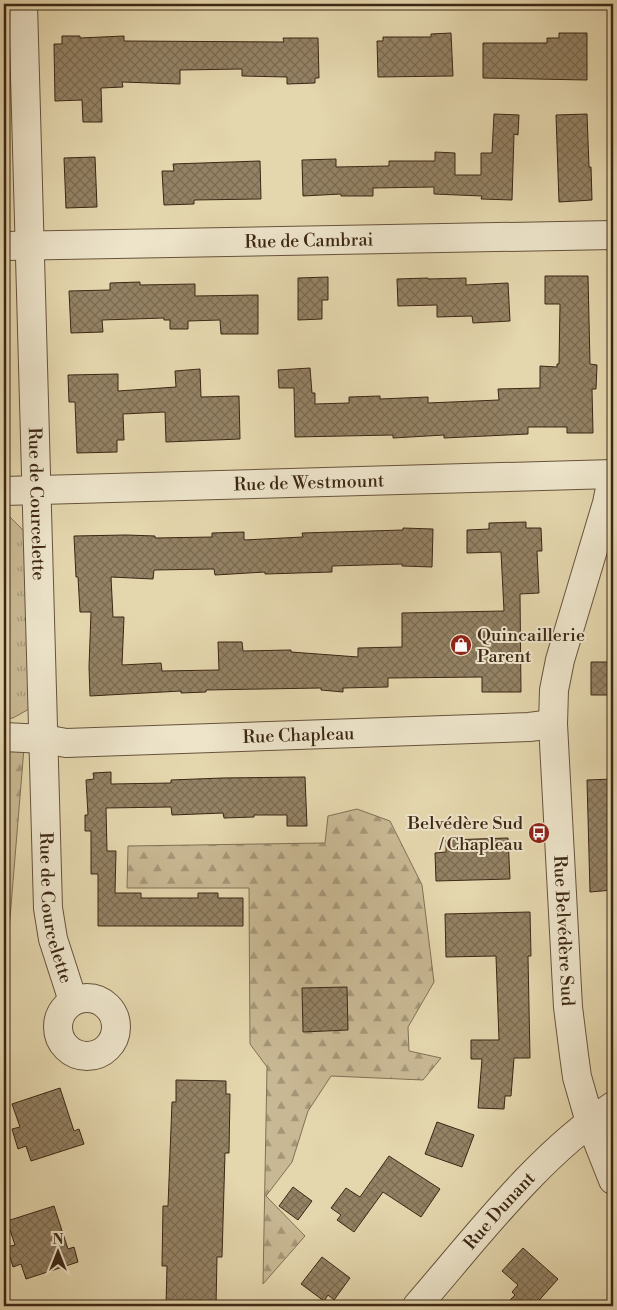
<svg xmlns="http://www.w3.org/2000/svg" width="617" height="1310" font-family="'Libre Bodoni',serif">
  <style>
    .forest { fill: url(#forest-firs); stroke: #827054 }
    .park { fill: url(#park-tufts); stroke: #827054 }
    .building { fill: url(#building-cross-hatch); stroke: #3d2715 }
    .lines { fill: none; stroke-linecap: round; stroke-linejoin: round }
    .minor-casing { stroke: #67533b; stroke-width: 30 }
    .minor { stroke: #ede4ca; stroke-width: 28 }
    .labels { text-anchor: middle; dominant-baseline: central; stroke-width: 4; stroke-linejoin: round; paint-order: stroke }
    .street-label { font-size: 18px; fill: #3d2715; stroke: #ede4ca }
    .poi-label { font-size: 18px; fill: #3d2715; stroke: #ede4ca; text-anchor: start }
  </style>
  <defs>
    <pattern id="forest-firs" width="22" height="20" patternUnits="userSpaceOnUse" patternTransform="scale(1.25)"><rect width="22" height="20" fill="#c8b893"/><path d="M5 1l3.5 6h-7zM16 11l3.5 6h-7z" fill="#a49677"/></pattern>
    <pattern id="park-tufts" width="24" height="20" patternUnits="userSpaceOnUse" patternTransform="scale(1.25)"><rect width="24" height="20" fill="#c8b893"/><path d="M3 7l-1-3M5 7V3M7 7l1-3M15 17l-1-3M17 17v-4M19 17l1-3" fill="none" stroke="#a49677"/></pattern>
    <pattern id="building-cross-hatch" width="8" height="8" patternUnits="userSpaceOnUse" patternTransform="scale(1.25)"><rect width="8" height="8" fill="#948264"/><path d="M0 0l8 8M0 8l8-8" fill="none" stroke="#7a6a51"/></pattern>
  </defs>
  <rect width="100%" height="100%" fill="#e4d6ad"/>
  <filter id="stains"><feTurbulence type="fractalNoise" baseFrequency=".004" numOctaves="4"/><feColorMatrix values="0 0 0 0 .2 0 0 0 0 .09 0 0 0 0 .02 0 0 0 .5 -.17"/></filter>
  <radialGradient id="worn" r=".72"><stop offset=".6" stop-color="#630" stop-opacity="0"/><stop offset="1" stop-color="#630" stop-opacity=".3"/></radialGradient>
  <path class="forest" d="M24,748L5,979L4,985V751Z
    M357,809L390,821L422,885L434,982L408,1027L409,1051L441,1058L423,1080L331,1076L308,1111L292,1162L266,1196L305,1236L263,1284L267,1067L250,1044L249,888H127L128,846L325,843L328,816Z"/>
  <path class="park" d="M4,514H7L24,531L29,709L13,718L4,719Z"/>
  <path class="building" d="M451,33L453,76L378,77L377,41H383V37H431V34Z
    M559,33H587V80L483,78V43H547V38H559Z
    M62,36H80V38L124,36V41L284,42L283,38H318L319,78H315V83L287,84V77L242,76V69L180,70V84L122,82L123,87L101,88L102,122H83L82,100L55,101L54,44H62Z
    M494,114L519,115L518,135L514,134L512,200L481,199L482,196L434,194V187L373,188V196H341V194L303,196L302,160L336,159V167L389,166V161H435V152L455,153V175H481V153H492Z
    M587,114L589,167H591L592,200L559,202L556,115Z
    M95,157L97,207L66,208L64,158Z
    M260,161L261,199L194,200V204L164,205L162,171H174L173,164Z
    M545,276H588L590,364L597,365L596,389H592L593,433H567V427H528V434L444,438V435L393,438V435L295,437L294,388H279L278,370L310,368L312,393H315V404L349,403V397L380,396V399L428,397V403L499,400L498,389L540,388V366L557,367V364H559L560,304H545Z
    M328,277V300H322V319L298,320V278Z
    M428,278V279L466,278V285L508,283L510,321L473,323L472,316L437,317V305L398,306L397,279Z
    M140,282V285L195,284V296L258,295V334H221L220,320L188,321V329H170V320H164V318L102,320L103,332L71,333L69,291L110,290V283Z
    M200,369L201,397L239,396L240,439L166,442L165,412L123,414L124,440H117V452L77,453L75,402H69L68,375L118,374V391L176,387L175,371Z
    M526,522V528H541L542,551H537L539,593L520,594L521,692H482V677L388,678V687L343,688V692L321,690V688L262,689L206,690V692L181,693V691L90,696L89,667L91,612H80L78,577H76L74,536L126,535L155,536V538L212,537V533L244,532V540L303,537L302,533L403,530V528L433,529L432,567L402,566V564L332,566V572L265,574V572L215,575L214,569L154,570L153,579L111,577L113,617H124L122,665L161,663L162,671L219,670L218,642H242L243,651L291,650V652L358,657V648L402,647V613L504,611L501,552L467,553V530L489,529V523Z
    M591,662H613V695H591Z
    M111,772V784L171,783V780L222,778L305,777L307,826H287V815H254V817L224,818L223,813L172,815L171,807L106,808L107,851H116L115,893H141V898H198V893H218V898H243V926H98V874H91V831H85V815H88L86,780L94,779L93,773Z
    M613,779V890L590,892L587,780Z
    M508,838L510,879L436,881L435,853L446,852V840Z
    M530,912L531,956H528L530,1058H514L511,1096H505L504,1109L478,1108L482,1059H471V1040H499L496,956L446,957L445,914Z
    M347,987L348,1030L303,1032L302,988Z
    M176,1080L226,1081V1094H230L229,1153H225L222,1257H217L216,1306H166L167,1266H162L163,1206H168L172,1102H176Z
    M60,1088L74,1131L79,1129L84,1144L31,1161L26,1146L18,1149L12,1129L20,1127L12,1104Z
    M437,1122L474,1135L462,1167L425,1154Z
    M389,1156L440,1189L421,1217L383,1192L354,1232L337,1220L341,1215L331,1208L346,1188L360,1197Z
    M293,1187L312,1201L298,1220L279,1206Z
    M54,1206L68,1249L74,1247L78,1262L26,1279L21,1264L13,1267L7,1247L15,1245L7,1221Z
    M523,1248L558,1279L534,1306H504L515,1295L512,1292L518,1285L502,1271Z
    M322,1257L350,1278L334,1300L328,1295L324,1301L301,1284Z"/>
  <g class="lines">
    <g class="minor-casing">
      <g id="minor">
        <path id="s1" d="M23,4L48,908L53,939L73,1001"/>
        <path id="s2" d="M4,246L613,235"/>
        <path id="s3" d="M613,473L607,503L560,660L554,690L553,724L568,1007L574,1055L577,1077L590,1122L613,1180"/>
        <path id="s4" d="M4,491L613,474"/>
        <path id="s5" d="M4,737L44,739L66,743L529,727L553,724"/>
        <circle cx="87" cy="1027" r="29"/>
        <path id="s6" d="M417,1306C476,1238 538,1155 613,1106"/>
      </g>
    </g>
    <use href="#minor" class="minor"/>
  </g>
  <defs>
    <g id="shop-disc" transform="scale(1.125)"><circle r="9.5" fill="#8f2418" stroke="#ede4ca"/><path d="M-5-2.5h2.3a2.7 3.5 0 0 1 5.4 0H5L5.5 6h-11ZM-1.5-2.5h3a1.5 2.3 0 0 0-3 0Z" fill="#fff"/></g>
    <g id="bus-disc" transform="scale(1.125)"><circle r="9.5" fill="#8f2418" stroke="#ede4ca"/><path d="M-5-6H5V4H4V6H2V4H-2V6H-4V4H-5ZM-3.5-4V0h7V-4ZM-3.5 1.2v1.5H-2V1.2ZM2 1.2v1.5H3.5V1.2Z" fill="#fff"/></g>
  </defs>
  <g fill-rule="evenodd">
    <use href="#shop-disc" x="461" y="645"/>
    <use href="#bus-disc" x="539" y="833"/>
  </g>
  <g class="labels">
    <g class="street-label">
      <text stroke="none"><textPath href="#s2" startOffset="305">Rue de Cambrai</textPath></text>
      <text stroke="none"><textPath href="#s4" startOffset="305">Rue de Westmount</textPath></text>
      <text stroke="none"><textPath href="#s1" startOffset="500">Rue de Courcelette</textPath></text>
      <text stroke="none"><textPath href="#s5" startOffset="295">Rue Chapleau</textPath></text>
      <text stroke="none"><textPath href="#s1" startOffset="905">Rue de Courcelette</textPath></text>
      <text stroke="none"><textPath href="#s3" startOffset="466">Rue Belvédère Sud</textPath></text>
      <text stroke="none"><textPath href="#s6" startOffset="126">Rue Dunant</textPath></text>
    </g>
    <g class="poi-label">
      <text x="477" y="635">Quincaillerie<tspan x="477" dy="21">Parent</tspan></text>
      <text x="523" y="823" text-anchor="end">Belvédère Sud<tspan x="523" dy="21">/ Chapleau</tspan></text>
    </g>
  </g>
  <rect width="617" height="1310" fill="none" stroke="#e4d6ad" stroke-width="20"/>
  <rect x="5" y="5" width="607" height="1300" fill="none" stroke="#3d2715" stroke-width="2.5"/>
  <rect x="10" y="10" width="597" height="1290" fill="none" stroke="#3d2715"/>
  <g transform="translate(58 1252)" stroke="#ede4ca" stroke-width="4" paint-order="stroke">
  <path d="M0-4L9 19L0 12L-9 19Z" fill="#3d2715"/>
  <text y="-8" font-size="14" font-weight="bold" text-anchor="middle" fill="#3d2715">N</text>
  </g>
  <rect width="100%" height="100%" filter="url(#stains)"/>
  <rect width="100%" height="100%" fill="url(#worn)"/>
</svg>
